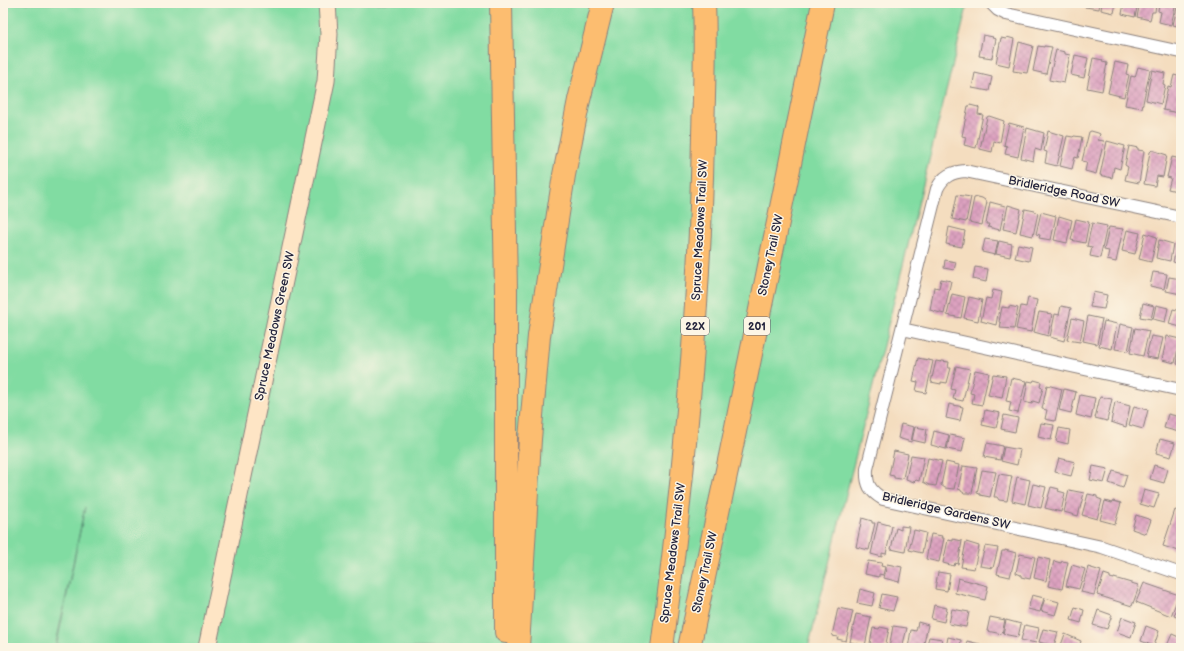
<svg xmlns="http://www.w3.org/2000/svg" width="1184" height="651" font-family="'Balsamiq Sans',sans-serif">
  <style>
    .grass { fill: #81dca2; stroke: #527f6e }
    .building { fill: url(#building-cross-hatch) }
    .lines { fill: none; stroke-linecap: round; stroke-linejoin: round }
    .street-casing { stroke: #8b807d; stroke-width: 14 }
    .secondary-casing { stroke: #8b807d; stroke-width: 19 }
    .highway-casing { stroke: #8b807d; stroke-width: 24 }
    .street { stroke: #fff; stroke-width: 12 }
    .secondary { stroke: #fee5c5; stroke-width: 17 }
    .highway { stroke: #fcbd6f; stroke-width: 22 }
    .labels { text-anchor: middle; dominant-baseline: central; stroke-width: 3; stroke-linejoin: round; paint-order: stroke }
    .shield { fill: #fcf5e5; stroke: #63616e; stroke-width: 1 }
    .shield-label { font-size: 11px; font-weight: bold; fill: #22223b }
    .street-label { font-size: 12px; fill: #22223b; stroke: #fcf5e5 }
  </style>
  <defs>
    <pattern id="building-cross-hatch" width="8" height="8" patternUnits="userSpaceOnUse"><rect width="8" height="8" fill="#dda2c0"/><path d="M0 0l8 8M0 8l8-8" fill="none" stroke="#bd8ba6"/></pattern>
  </defs>
  <rect width="100%" height="100%" fill="#fcf5e5"/>
  <filter id="ink" filterUnits="userSpaceOnUse"><feTurbulence type="fractalNoise" baseFrequency=".025" numOctaves="2"/><feDisplacementMap in="SourceGraphic" scale="8" xChannelSelector="R" yChannelSelector="G"/><feConvolveMatrix kernelMatrix="1 2 1 2 8 2 1 2 1" color-interpolation-filters="sRGB"/></filter>
  <filter id="wash" filterUnits="userSpaceOnUse"><feTurbulence type="fractalNoise" baseFrequency=".012" numOctaves="4" result="noise"/><feDisplacementMap in="SourceGraphic" scale="16" xChannelSelector="R" yChannelSelector="G"/><feGaussianBlur stdDeviation="0.9" result="paint"/><feColorMatrix in="noise" values="0 0 0 0 0 0 0 0 0 0 0 0 0 0 0 0 0 1.4 0 .05"/><feComposite in="paint" operator="in"/></filter>
  <g filter="url(#wash)">
    <rect width="100%" height="100%" fill="#f4ddbf"/>
    <path class="grass" d="M3,3H968L808,648H56L85,507L55,648H3Z"/>
    <g id="blocks">
      <path class="building" d="M1086,3H1100L1099,9L1085,7Z
        M1102,3H1116L1114,13L1101,10Z
        M1124,3H1138L1135,17L1122,14Z
        M1140,3H1156L1155,12H1152L1150,20L1137,17Z
        M1159,3H1176L1171,25L1159,22L1161,12L1158,11Z
        M1178,3H1181V27L1173,25Z
        M983,35L993,37L992,38L996,39L992,58L979,56Z
        M1007,37L1014,39L1009,66L996,63L1001,38L1006,39Z
        M1019,42L1033,46L1027,73L1013,71Z
        M1038,46L1044,47V46L1052,47L1046,74L1033,71Z
        M1056,50L1065,52V54L1070,55L1064,83L1049,80Z
        M1075,55L1088,58L1084,78L1071,75Z
        M1093,58L1103,60L1102,62L1107,63L1102,91L1087,88Z
        M1115,62L1128,65L1126,74L1129,75L1124,97L1108,93Z
        M1138,67L1150,70L1142,108L1125,105L1131,76L1135,77Z
        M1152,70L1165,73L1163,84L1165,85L1161,104L1146,100Z
        M975,73L992,77L989,91L972,88Z
        M1174,75L1181,77V104L1179,113L1163,110L1168,86L1171,87Z
        M970,105L978,107L979,108L978,114L983,115L976,148L964,145L966,137L962,136L968,106H970Z
        M989,116L1004,121L1000,143L994,141L992,152L980,149L987,117Z
        M1009,123L1024,127L1018,157L1005,154L1007,146L1004,145Z
        M1027,128L1044,133L1041,151L1035,149L1033,161L1021,158Z
        M1048,131L1064,136L1057,166L1045,163L1047,152L1044,151Z
        M1091,131L1098,133L1100,134L1098,140L1104,141L1096,174L1085,171L1087,162L1082,161L1089,132Z
        M1067,136L1073,137L1074,136L1082,137L1078,158L1075,157L1072,169L1060,166Z
        M1107,141L1125,146L1120,169L1114,167L1112,178L1100,175Z
        M1129,146L1138,148V150L1144,151L1139,183L1125,180L1128,167L1125,165Z
        M1152,150L1167,155L1163,177L1157,176L1155,186L1144,184L1150,152Z
        M1172,157L1181,159V192L1168,189L1171,178L1167,177Z
        M957,195L971,197L966,222L952,219Z
        M978,197L982,198L985,200V201L987,202L982,225L969,222L974,198Z
        M990,202L1005,206L1000,230L988,227L989,224H986Z
        M1008,205L1021,209L1016,232L1003,229Z
        M1025,209L1035,211V212L1038,213L1033,236L1020,233Z
        M1041,212L1056,216L1051,240L1039,238L1040,235L1036,234Z
        M1059,216L1072,220L1067,243L1054,240Z
        M1076,219L1089,222L1085,243L1071,240Z
        M1092,223L1107,226L1100,258L1090,256L1092,247L1087,246Z
        M949,227L965,231L962,247L946,244Z
        M1109,227L1123,229L1116,262L1107,260L1109,251L1104,250Z
        M1127,230L1140,233L1135,254L1122,251Z
        M1145,233L1157,237L1151,262L1139,259Z
        M985,239L998,241L995,255L982,252Z
        M1159,240L1173,244L1170,261L1156,258Z
        M999,241L1012,244L1010,257L996,254Z
        M1178,241L1181,242V264L1173,262Z
        M1018,244L1032,247L1029,261L1015,258Z
        M945,260L956,262L954,270L944,268Z
        M975,267L988,269L986,282L973,279Z
        M1153,272L1167,274L1164,289L1150,286Z
        M1169,277L1181,279V294L1166,291Z
        M941,279L951,281L944,314L930,310L934,287L939,288Z
        M993,290L1002,292L996,325L981,321L986,298L991,299Z
        M1093,292L1107,295L1104,309L1090,307Z
        M952,294L965,297L961,318L947,315Z
        M969,297L982,300L978,321L964,318Z
        M1028,298L1037,300L1031,332L1016,329L1021,306L1026,307Z
        M1143,303L1154,306L1151,319L1140,317Z
        M1156,305L1168,308L1165,322L1153,319Z
        M1009,306L1018,308L1014,329L1000,328L1001,323L999,322L1002,307L1009,308Z
        M1061,306L1071,308L1064,341L1050,337L1055,314L1059,315Z
        M1173,309L1181,311V327L1169,324Z
        M1039,312L1052,314L1048,336L1034,332Z
        M1088,316L1102,319L1097,344L1083,341Z
        M1072,318L1084,321L1080,342L1067,340Z
        M1104,321L1117,324L1112,349L1099,346Z
        M1120,324L1133,327L1128,351L1115,349Z
        M1135,328L1149,331L1143,356L1130,353Z
        M1151,336L1163,338L1158,359L1146,357Z
        M1167,336L1180,339L1175,363L1162,360Z
        M1180,349H1181V365L1177,364Z
        M918,358L933,361L926,393L916,391L918,382L913,381Z
        M936,361L941,362L942,361L949,362L948,368H951L947,383L941,382V384L931,382Z
        M956,366L970,369L963,401L953,399L955,390L951,389Z
        M975,370L989,373L982,405L972,403L974,394L970,393Z
        M993,374L1006,376L1002,398L988,395Z
        M1011,378L1026,381L1018,413L1009,411L1011,402L1006,401Z
        M1034,380L1041,382L1040,387L1043,388L1039,403L1033,401L1032,404L1024,402L1028,381L1033,382Z
        M1047,385L1062,389L1055,421L1045,419L1047,410L1042,409Z
        M1064,389L1076,392L1071,413L1059,410Z
        M1080,395L1095,398L1091,419L1076,415Z
        M1100,397L1112,399L1107,421L1095,418Z
        M1115,402L1130,406L1126,427L1111,422Z
        M949,404L963,407L960,421L946,418Z
        M1134,406L1148,410L1143,429L1129,425Z
        M985,410L1000,413L996,428L982,425Z
        M1168,414L1181,417L1179,432L1164,428Z
        M1004,415L1018,418L1015,432L1001,429Z
        M1041,423L1054,425L1051,440L1038,437Z
        M901,424L914,427L911,442L898,438Z
        M915,427L927,429L925,443L912,440Z
        M1059,428L1070,430L1068,444L1056,441Z
        M934,431L949,435L946,449L931,445Z
        M950,435L965,438L962,452L947,449Z
        M1160,439L1175,443L1171,457L1156,453Z
        M987,443L1003,446L1000,460L984,457Z
        M1004,447L1020,450L1017,465L1001,461Z
        M894,451L908,454L903,478L901,479L894,478V476L889,475Z
        M911,455L924,457L919,481L916,480L914,482L906,479Z
        M928,458L942,461L936,486L929,485L923,482Z
        M1059,458L1075,462L1071,476L1055,472Z
        M946,462L959,465L954,489L945,488L941,485Z
        M1154,465L1168,469L1164,483L1150,479Z
        M963,466L977,468L972,493H964L961,491V490L958,489Z
        M1093,466L1108,469L1104,483L1090,480Z
        M982,470L996,472L990,497L980,495V494L977,493Z
        M1113,471L1127,475L1123,488L1109,483Z
        M999,474L1012,476L1007,501L999,500L997,497H994Z
        M1017,477L1030,480L1025,504L1012,501Z
        M1033,484L1046,487L1041,508L1028,505Z
        M1051,487L1059,489L1058,491L1065,493L1061,512L1045,508Z
        M1069,490L1084,493L1078,516L1064,512Z
        M1144,490L1159,494L1154,508L1140,504Z
        M1088,494L1097,496V498L1102,500L1097,519L1082,515Z
        M1105,501L1112,503L1113,501L1121,503L1115,524L1100,520Z
        M1175,510L1181,512V551H1179L1163,546Z
        M1136,515L1151,520L1146,534L1132,529Z
        M862,518L872,521V523H875L869,550L856,547Z
        M878,522L892,526L886,554L882,553V557L871,554Z
        M901,526L909,527L905,552L891,549L896,528L901,530Z
        M914,530L926,533L922,553L909,550Z
        M931,534L942,536L941,538H944L939,562L926,559Z
        M953,539L962,541L958,564L955,563L954,566L943,563L948,540L953,541Z
        M966,542L979,546L974,569L961,567Z
        M985,546L998,548L993,568L980,566Z
        M1005,550L1016,553L1010,577L997,574L1002,551H1005Z
        M1020,554L1035,557L1030,579L1021,577V575L1016,573Z
        M1038,557L1050,560L1046,581L1034,578Z
        M868,561L882,563L881,566L885,567L883,575L879,574V577L865,574Z
        M1054,561L1061,563L1062,561L1068,562L1062,589L1048,586Z
        M887,564L902,567L899,582L884,578Z
        M1072,565L1085,569L1079,589L1066,586Z
        M1088,567L1101,571L1094,595L1081,592Z
        M938,572L950,574L947,591L935,589Z
        M1104,574L1110,576V578L1114,579V578L1138,585L1137,587H1139L1132,606L1097,595Z
        M958,578L988,586L985,600L955,593Z
        M1144,583L1179,595L1171,616L1136,602Z
        M860,589L875,593L872,606L857,603Z
        M882,594L897,597L893,611L879,608Z
        M1032,595L1044,598L1040,612L1028,609Z
        M1045,598L1059,602L1055,615L1041,611Z
        M1181,598V619L1174,616Z
        M934,605L947,608L944,622L931,619Z
        M1075,607L1084,610L1081,623L1071,620Z
        M838,608L853,611L846,641L837,639L838,637L832,636Z
        M952,609L969,612L966,627L949,624Z
        M1098,610L1112,615L1107,629L1093,625Z
        M856,614L871,617L865,646L850,642Z
        M990,617L1005,620L1002,634L987,631Z
        M1122,617L1136,622L1131,637L1117,632Z
        M1006,620L1021,624L1018,637L1003,634Z
        M918,622L928,625L923,648H908L911,630L916,631Z
        M1025,625L1039,628L1036,643L1021,640Z
        M893,626L907,628L902,648H889Z
        M1146,626L1159,631L1154,646L1141,641Z
        M880,627L889,629L885,648H871L872,644L870,643L873,628L879,629Z
        M1043,629L1058,632L1054,646L1039,642Z
        M1065,634L1081,641L1079,648H1060Z
        M1172,634L1181,638V648H1166Z
        M929,637L942,639L940,648H926Z
        M948,637L961,640L960,648H946Z
        M967,641L980,644L979,648H965Z"/>
    </g>
  </g>
  <g filter="url(#ink)">
    <use href="#blocks" fill-opacity="0" stroke="#8b807d" stroke-width="1"/>
    <g class="lines">
      <g class="street-casing">
        <path id="street" d="M991,3L998,10L1006,14L1181,52
          M1181,217L965,171C952,172 943,176 937,189L867,469C866,485 870,491 883,499L1102,547L1181,574
          M902,329L1181,390"/>
      </g>
      <g class="secondary-casing">
        <path id="secondary" d="M207,648L326,81L329,34L327,3"/>
      </g>
      <g class="highway-casing">
        <path id="highway" d="M501,3L506,291V632
          M518,648L530,439L539,336L564,175L579,100L603,3
          M662,648C684,478 700,308 703,136C704,92 706,47 704,3
          M689,648L730,456L823,3"/>
      </g>
      <use href="#street" class="street"/>
      <use href="#secondary" class="secondary"/>
      <use href="#highway" class="highway"/>
    </g>
  </g>
  <g class="labels">
    <g class="shield">
      <rect x="681" y="317" width="28" height="18" rx="3"/>
      <rect x="744" y="317" width="26" height="18" rx="3"/>
    </g>
    <g class="shield-label">
      <text x="695" y="326">22X</text>
      <text x="757" y="326">201</text>
    </g>
    <g class="street-label">
      <text transform="translate(1064 192) rotate(12)">Bridleridge Road SW</text>
      <text transform="translate(700 230) rotate(-87)">Spruce Meadows Trail SW</text>
      <text transform="translate(771 255) rotate(-78)">Stoney Trail SW</text>
      <text transform="translate(275 326) rotate(-78)">Spruce Meadows Green SW</text>
      <text transform="translate(946 511) rotate(13)">Bridleridge Gardens SW</text>
      <text transform="translate(673 553) rotate(-83)">Spruce Meadows Trail SW</text>
      <text transform="translate(705 572) rotate(-78)">Stoney Trail SW</text>
    </g>
  </g>
  <rect width="1184" height="651" fill="none" stroke="#fcf5e5" stroke-width="16"/>
</svg>
